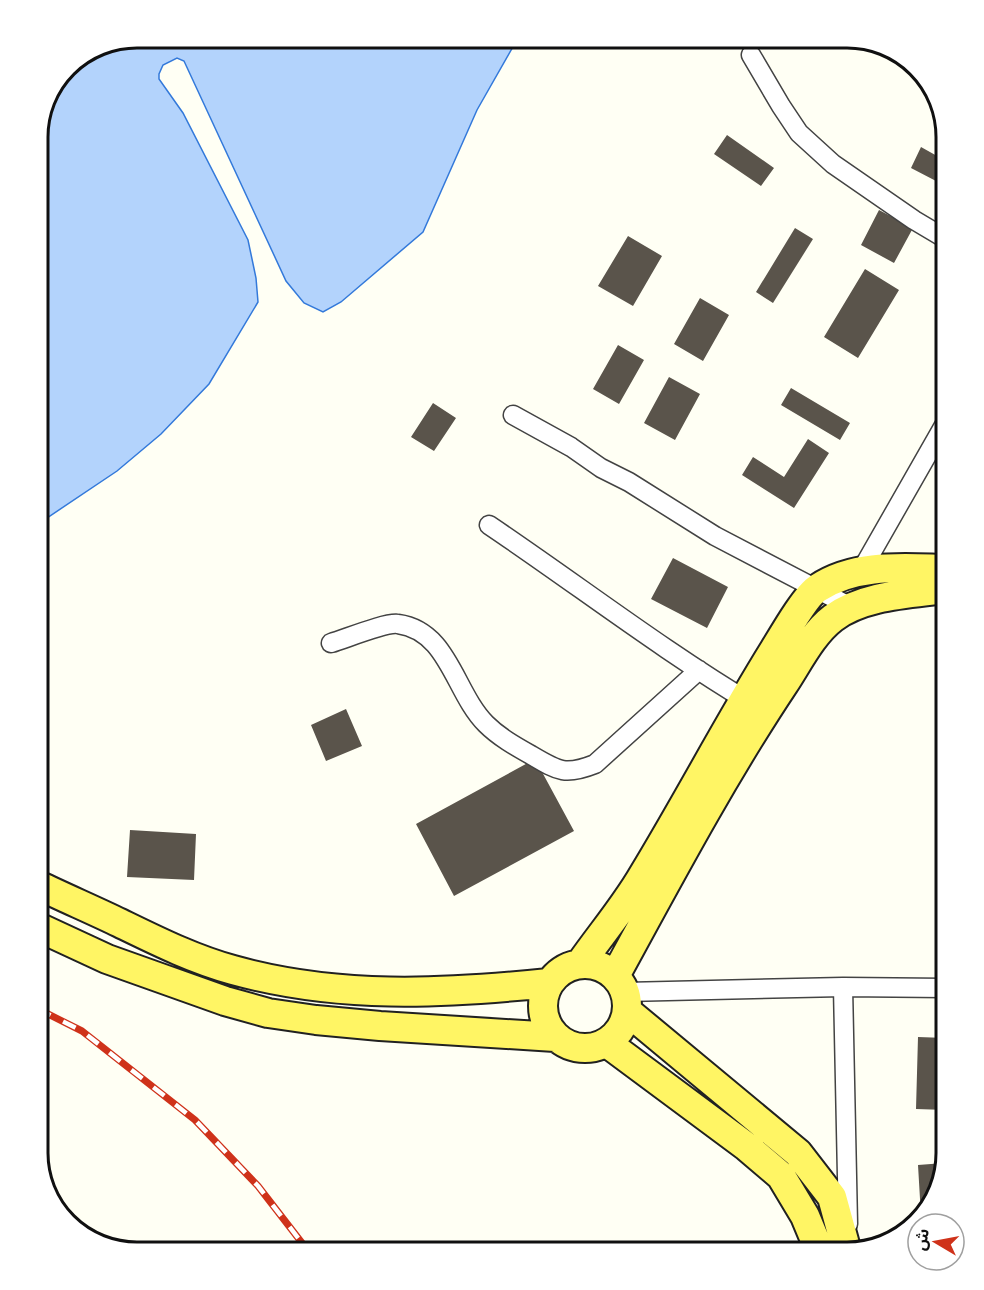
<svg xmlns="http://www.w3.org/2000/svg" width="984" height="1290" font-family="Georgia,'Noto Sans Arabic',serif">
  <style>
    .water { fill: #b3d3fc; stroke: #3379da; stroke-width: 1.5 }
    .building { fill: #5a544b }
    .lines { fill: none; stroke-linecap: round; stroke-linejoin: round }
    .street-casing { stroke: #434343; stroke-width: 21 }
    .primary-casing { stroke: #212121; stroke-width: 32 }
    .street { stroke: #fff; stroke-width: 18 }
    .primary { stroke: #fff564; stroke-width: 28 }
    .rail-casing { stroke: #cf321a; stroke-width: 7 }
    .rail { stroke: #fff; stroke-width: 4.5; stroke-dasharray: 14; stroke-linecap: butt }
    .rim { fill: none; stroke: #101010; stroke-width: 3 }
  </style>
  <rect width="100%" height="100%" fill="#fffff4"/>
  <path class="water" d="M137,38H518L477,110L423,232L341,302L323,312L304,303L286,281L184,61L177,58L163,65L159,74V79L183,113L248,240L256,278L258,302L209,384L161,434L117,471L38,524V130L71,62Z"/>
  <path class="building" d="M727,135L774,168L761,186L714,154Z
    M921,147L946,161L936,181L911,168Z
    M879,210L913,228L894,263L861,245Z
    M795,228L813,239L773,303L756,292Z
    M628,236L662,256L633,306L598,286Z
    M865,269L899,290L858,358L824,337Z
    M700,298L729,315L703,361L674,344Z
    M618,345L644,360L619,404L593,389Z
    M669,377L700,394L675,440L644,423Z
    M791,388L850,423L840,440L781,405Z
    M433,403L456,418L434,451L411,437Z
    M808,439L829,453L794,508L742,475L753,457L784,477Z
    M673,558L728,587L707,628L651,599Z
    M346,709L362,746L326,761L311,725Z
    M535,759L574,831L454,896L416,824Z
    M130,830L196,834L194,880L127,877Z
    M918,1037L946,1038V1110L916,1109Z
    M944,1163L933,1203L921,1216L918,1165Z"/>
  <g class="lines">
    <g class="street-casing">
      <path id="street" d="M751,55L781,106L799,133L833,164L914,220L946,239
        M513,415L571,447L601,468L629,482L715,536L851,607
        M489,525C578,585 662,650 754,705
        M861,571L946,422
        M331,643C345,639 386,622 398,624C449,631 454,692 486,724C499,737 515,746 531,755C558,771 565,776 595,764L699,670
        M843,987L848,1224
        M625,992L843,987L946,988"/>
    </g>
    <g class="primary-casing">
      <path id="primary" d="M38,885C65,898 93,910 120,923C157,941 193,959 233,970C338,999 441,994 549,983
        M38,927L107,959L225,1001L268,1013L316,1020L380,1026L555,1037
        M543 1006a42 42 0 1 1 84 0a42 42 0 1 1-84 0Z
        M580,964C601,934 625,906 643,875C688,801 728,724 774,650C782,637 806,595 818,588C856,563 904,568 946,569
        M615,976C669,877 722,777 784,684C798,663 812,634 833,618C864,595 910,594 946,589
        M627,1011L798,1153L832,1197L847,1252
        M607,1043L747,1147L781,1176L805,1216L820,1252"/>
    </g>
    <use href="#street" class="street"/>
    <use href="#primary" class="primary"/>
    <g class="rail-casing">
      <path id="rail" d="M38,1009L82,1031L195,1120L258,1186L309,1252"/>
    </g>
    <use href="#rail" class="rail"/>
  </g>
  <path d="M0 0H984V1290H0ZM137 48H847A89 89 0 0 1 936 137V1153A89 89 0 0 1 847 1242H137A89 89 0 0 1 48 1153V137A89 89 0 0 1 137 48Z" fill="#fff" fill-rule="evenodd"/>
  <path class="rim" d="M137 48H847A89 89 0 0 1 936 137V1153A89 89 0 0 1 847 1242H137A89 89 0 0 1 48 1153V137A89 89 0 0 1 137 48Z"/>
  <g transform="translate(936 1242) rotate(280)"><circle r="28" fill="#ffffff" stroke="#9f9f9f" stroke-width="1.5"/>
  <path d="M0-4.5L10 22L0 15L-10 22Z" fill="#cf321a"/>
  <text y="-9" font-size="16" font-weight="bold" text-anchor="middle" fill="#101010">ش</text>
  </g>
</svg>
